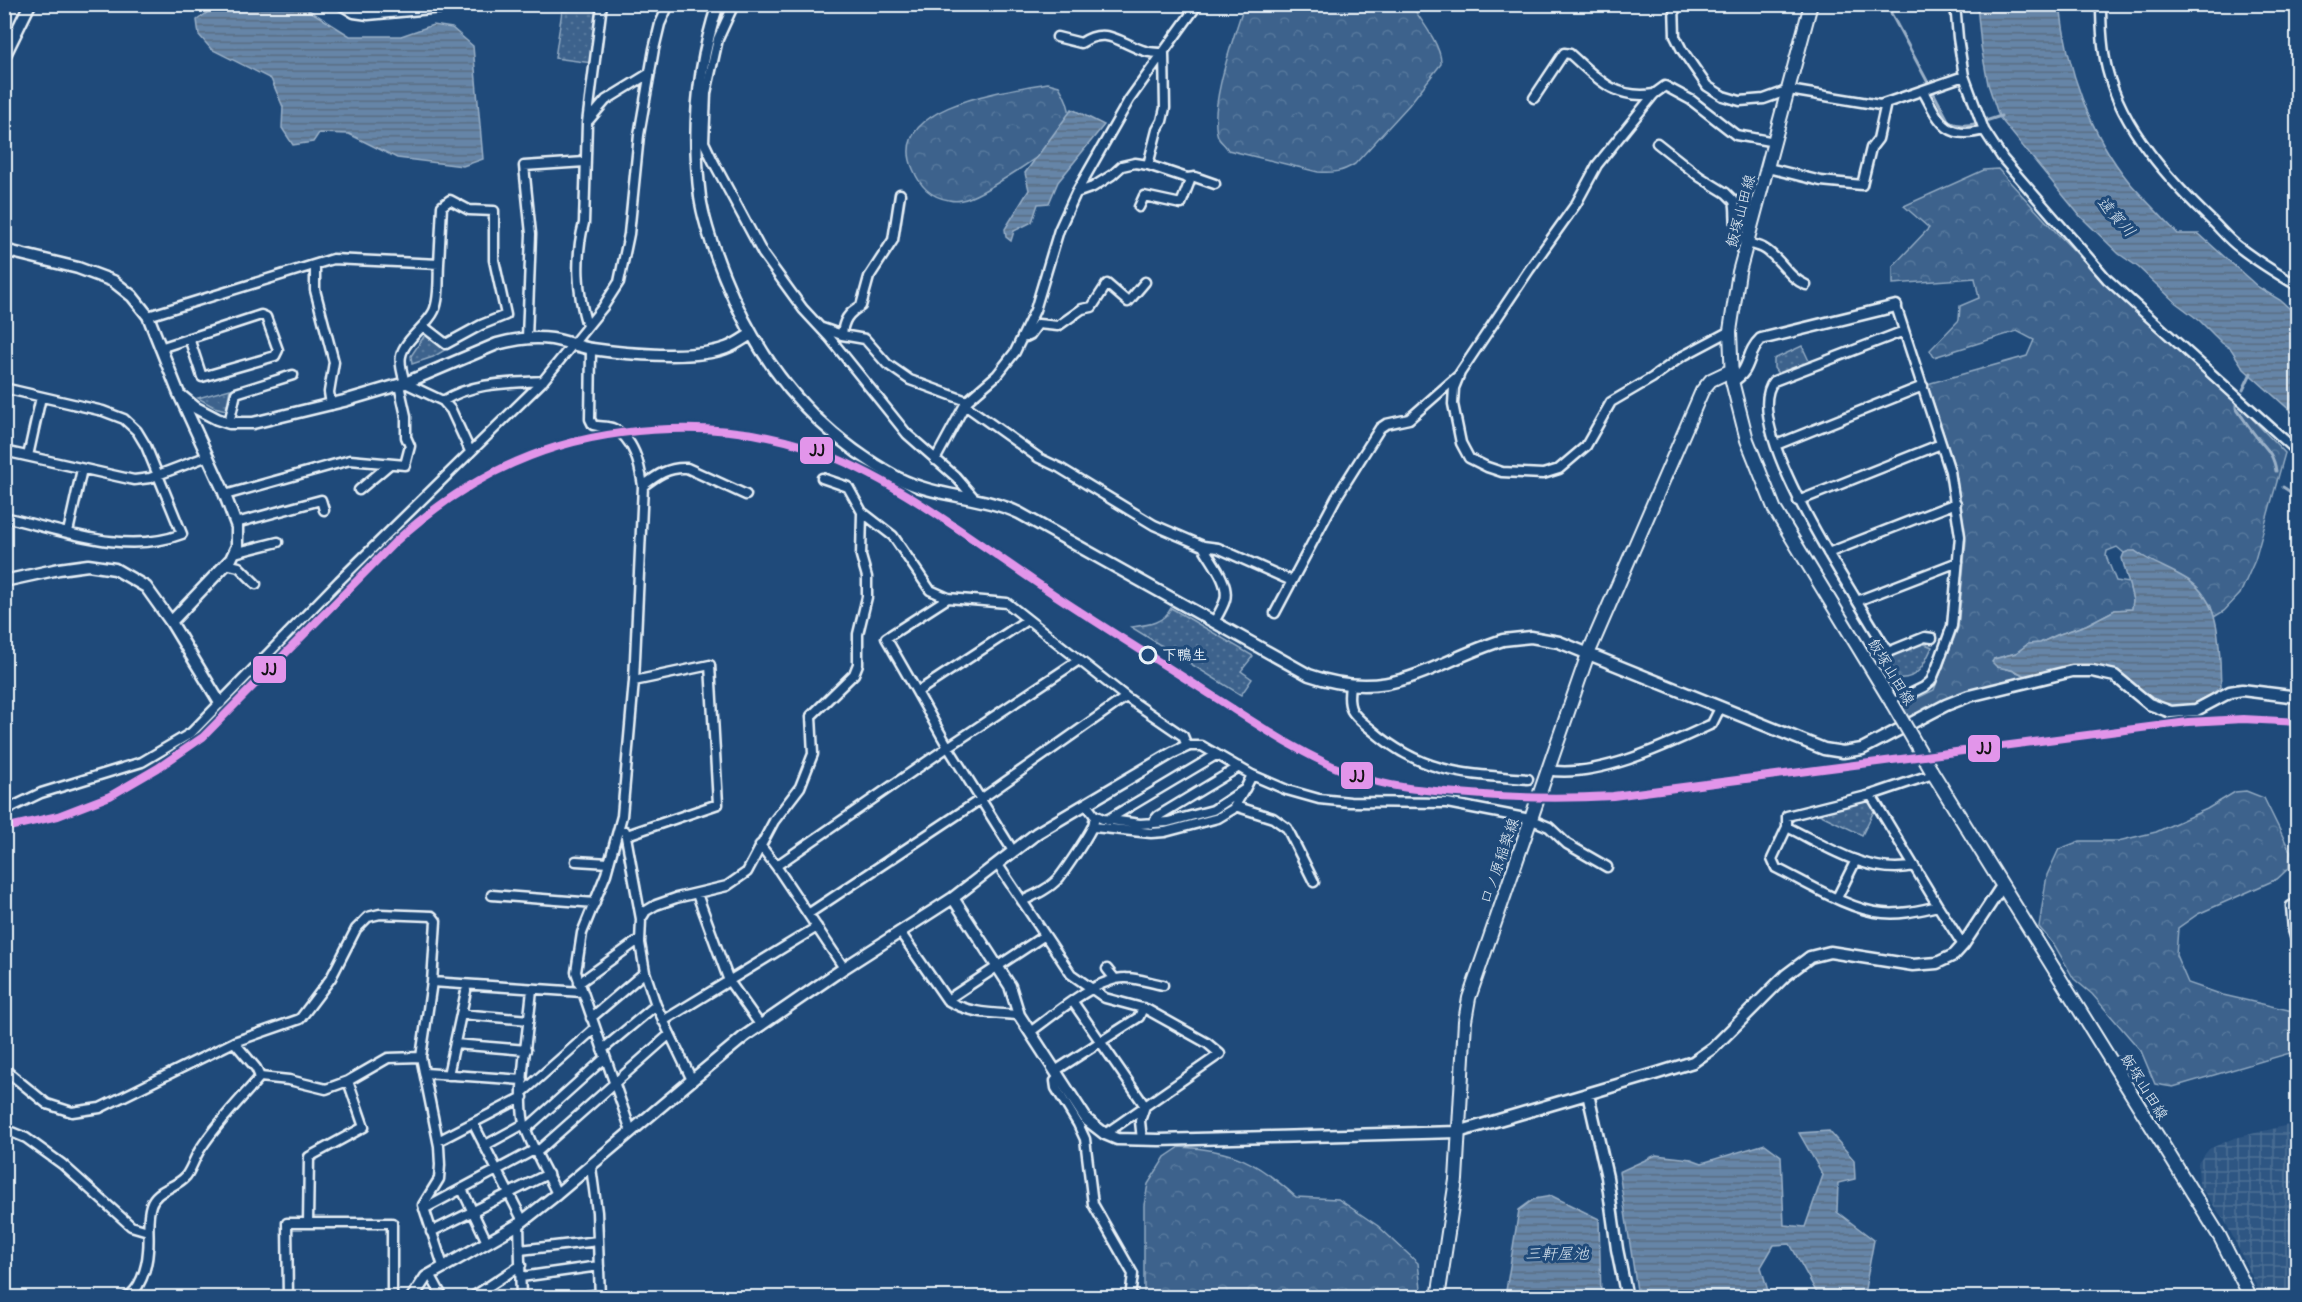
<svg xmlns="http://www.w3.org/2000/svg" width="2302" height="1302" font-family="Pangolin,'Klee One',sans-serif">
  <style>
    .industrial { fill: url(#industrial-grid) }
    .grass { fill: url(#grass-dots); stroke: #92aac2; stroke-width: 1.5 }
    .forest { fill: url(#forest-crowns); stroke: #92aac2; stroke-width: 1.5 }
    .water { fill: url(#water-rules); stroke: #9ab0c7; stroke-width: 1.5 }
    .lines { fill: none; stroke-linecap: round; stroke-linejoin: round }
    .stream { stroke: #9ab0c7; stroke-width: 3 }
    .minor-casing { stroke: #e8f1f8; stroke-width: 13 }
    .tertiary-casing { stroke: #e8f1f8; stroke-width: 15 }
    .secondary-casing { stroke: #e8f1f8; stroke-width: 16 }
    .minor { stroke: #1f4a7a; stroke-width: 8 }
    .tertiary { stroke: #1f4a7a; stroke-width: 10 }
    .secondary { stroke: #1f4a7a; stroke-width: 12 }
    .secondary-bridge-casing { stroke: #e8f1f8; stroke-width: 16; stroke-linecap: butt }
    .secondary-bridge { stroke: #1f4a7a; stroke-width: 12 }
    .rail-1-casing { stroke: #1f4a7a; stroke-width: 12 }
    .rail-1 { stroke: #e295ea; stroke-width: 8 }
    .stop-dot { fill: #1f4a7a; stroke: #e8f1f8; stroke-width: 3 }
    .labels { text-anchor: middle; dominant-baseline: central; stroke-width: 6; stroke-linejoin: round; paint-order: stroke }
    .street-label { font-size: 15px; fill: #e8f1f8; stroke: #1f4a7a }
    .stop-label { font-size: 15px; font-weight: bold; fill: #e8f1f8; stroke: #1f4a7a; text-anchor: start }
    .water-label { font-size: 16px; font-style: italic; fill: #d4e1ec; stroke: #1f4a7a }
    .line-badge { stroke: #1f4a7a; stroke-width: 2 }
    .pale-badge-label { font-size: 16px; text-anchor: middle; font-weight: bold; fill: #111 }
  </style>
  <defs>
    <pattern id="industrial-grid" width="8" height="8" patternUnits="userSpaceOnUse" patternTransform="scale(1.5)"><rect width="8" height="8" fill="#2e5683"/><path d="M0 4h8M4 0v8" fill="none" stroke="#4c6f95"/></pattern>
    <pattern id="grass-dots" width="8" height="8" patternUnits="userSpaceOnUse" patternTransform="scale(1.5)"><rect width="8" height="8" fill="#3c628c"/><path d="M2 2h.1M6 6h.1" fill="none" stroke="#58799d" stroke-width="1.8" stroke-linecap="round"/></pattern>
    <pattern id="forest-crowns" width="20" height="18" patternUnits="userSpaceOnUse" patternTransform="scale(1.5)"><rect width="20" height="18" fill="#3c628c"/><path d="M2 6a3 3 0 1 1 6 0M12 15a3 3 0 1 1 6 0" fill="none" stroke="#58799d"/></pattern>
    <pattern id="water-rules" width="6" height="5" patternUnits="userSpaceOnUse" patternTransform="scale(1.5)"><rect width="6" height="5" fill="#6685a7"/><path d="M0 2.5h6" fill="none" stroke="#596d82"/></pattern>
  </defs>
  <rect width="100%" height="100%" fill="#1f4a7a"/>
  <filter id="ink" filterUnits="userSpaceOnUse"><feTurbulence type="fractalNoise" baseFrequency=".0167" numOctaves="2"/><feDisplacementMap in="SourceGraphic" scale="12" xChannelSelector="R" yChannelSelector="G"/><feConvolveMatrix kernelMatrix="1 2 1 2 8 2 1 2 1" color-interpolation-filters="sRGB"/></filter>
  <g filter="url(#ink)">
    <path class="industrial" d="M2297,1123V1297H2262L2226,1223L2199,1185L2198,1163L2209,1149L2234,1138Z"/>
    <path class="grass" d="M580,9L598,10L592,63L555,58L562,11Z
      M425,335H428L445,350L433,357L412,364L411,356Z
      M1802,346L1810,363L1779,375L1774,368V359Z
      M230,389L226,410L214,407L198,398Z
      M1171,608L1253,656L1241,671L1252,679L1241,695L1131,627C1147,625 1163,624 1171,608Z
      M1920,642L1932,647C1925,662 1919,680 1898,678L1886,656Z
      M1863,800L1870,801L1875,809L1862,835L1815,812Z"/>
    <path class="forest" d="M1244,5H1411C1421,20 1442,46 1441,64L1409,105L1355,164C1342,172 1333,173 1318,172L1228,150C1226,146 1221,142 1219,139C1206,112 1235,34 1244,5Z
      M1048,83L1059,86C1067,99 1075,118 1065,133C1055,148 980,197 962,200C958,201 953,201 949,200C930,197 920,186 913,169C885,105 1009,90 1048,83Z
      M1998,169L2055,231L2115,293L2241,407L2285,453L2255,560L2240,594L2224,611L2214,617L2210,604L2135,551L2124,553L2117,547L2107,551L2106,556L2116,581L2129,583L2133,600L2132,609L2115,610L2086,625L2057,635L2040,643L2028,644L2016,653L1994,659C2006,672 2011,668 2025,676C1982,686 1950,699 1910,719L1901,706L1934,690L1958,628L1966,540L1955,468L1927,384L2027,356L2034,340L2017,331L1934,357L1930,350L1959,320L1960,306L1979,298L1975,278L1893,284V266L1929,228L1904,206L1984,170Z
      M2246,791L2264,798L2290,851L2289,868L2277,879L2198,914L2178,928L2176,955L2188,983L2223,995L2297,1012V1051L2173,1087L2155,1084L2141,1051L2092,994L2074,979L2055,946L2039,927L2047,875L2059,849L2080,841H2118L2156,832L2207,809L2235,792Z
      M1180,1147C1234,1150 1256,1161 1296,1197L1338,1199L1378,1226L1418,1263L1422,1297H1144V1205L1148,1184L1165,1157Z"/>
    <path class="water" d="M299,4L350,36H401L433,25L452,28L473,46L483,159L463,166L397,158L349,134L319,133L313,142L293,145L282,128L283,107L271,79L211,49L199,35L197,20L218,5Z
      M1977,5H2060C2067,68 2089,133 2130,183C2145,200 2162,217 2178,234H2199L2258,287L2280,300L2297,315V414L2293,413L2244,369L2231,349L2222,343L2200,321L2176,303L2138,267L2119,254L2080,216L1999,117L1988,84L1981,46Z
      M1072,109L1104,125L1058,182L1049,203L1038,204L1032,222L1014,231L1011,241L1006,237L1005,229L1029,190L1025,173Z
      M2129,551H2135C2151,563 2171,569 2188,580C2223,602 2219,650 2221,687L2198,704L2171,708L2153,703L2127,677L2118,671L2079,665L2025,676L2016,671L1997,667L1992,662L1994,659L2016,653L2028,644L2040,643L2057,635L2086,625L2115,610L2132,609L2133,600L2122,558L2124,553Z
      M1829,1131L1854,1160L1855,1179L1838,1183L1837,1212L1874,1240L1865,1289L1818,1295L1790,1244L1774,1245L1761,1267L1768,1291L1710,1295L1708,1297H1638L1619,1172L1656,1155L1691,1159L1702,1163L1765,1144L1781,1156L1784,1225L1805,1227L1823,1175L1799,1133Z
      M1552,1196L1599,1219L1601,1297H1505L1519,1210L1534,1199Z"/>
    <g class="lines">
      <path class="stream" d="M1886,4L1949,122C1966,130 1984,121 2001,116
        M2243,390L2251,373
        M2236,404V408C2244,419 2251,431 2260,441C2269,451 2274,457 2276,471
        M2283,487L2298,497"/>
      <g class="minor-casing">
        <path id="minor" d="M339,4L354,13L368,15L377,4
          M734,4L718,39L706,93L704,142L713,161L763,254L803,309L829,337L907,434L956,477L975,499
          M1674,4L1675,36L1682,50L1707,86L1723,96L1740,101L1764,99L1789,90L1880,105L1964,76
          M1955,4L1958,38L1964,76L1984,130L2003,159L2107,279L2298,452
          M2101,4C2101,26 2102,48 2107,69C2122,129 2170,181 2213,222C2222,231 2230,241 2240,248C2258,262 2278,274 2298,286
          M368,15L484,4
          M1057,37L1081,43C1106,26 1120,43 1145,51C1151,53 1157,53 1164,53L1165,108L1162,121L1157,130L1148,165
          M1923,91C1939,121 1946,141 1984,130
          M1534,98L1564,53L1570,54C1597,78 1614,100 1654,94
          M589,120L606,100L650,73
          M1657,143L1700,177L1726,193L1734,201C1737,212 1733,224 1739,235C1743,244 1755,244 1763,248C1780,257 1788,278 1806,285
          M1768,168L1821,181L1862,185L1871,148L1878,139L1886,103
          M1076,193L1093,187L1112,175L1122,166L1135,163L1148,165L1187,178L1195,177L1215,184
          M1139,207L1144,196L1181,204L1191,178
          M315,265V290L334,362L329,392L331,405
          M148,316L333,259L439,264C438,278 440,298 434,311C427,326 404,340 401,356C399,364 403,375 405,383L443,401L451,410L470,451
          M587,326C577,293 575,256 584,223L587,123L602,4
          M424,327L446,344L481,325L506,315L494,260V211L469,210L450,200L442,206L439,264
          M822,328L842,335L865,339L887,364L910,380L967,401
          M1730,331L1681,357L1652,378L1611,402L1586,446L1559,469L1543,474L1502,472L1487,467L1469,458L1461,443L1453,404L1454,388L1460,373L1529,270L1576,204L1597,165L1654,94L1665,86L1691,100L1736,135L1775,142
          M1904,331L1774,381C1741,419 1835,564 1857,601L1958,562
          M842,335C843,321 848,313 861,306L869,277L893,240L900,194
          M1026,337L1030,335L1038,324L1058,326L1082,309L1092,307L1107,284L1128,302L1145,282
          M527,338L531,234L524,166L585,162
          M160,348L261,315L266,317L278,350L275,356L202,377L189,338
          M591,349L590,419L593,425C599,427 606,426 612,428C634,437 640,466 643,486L634,681L622,816L606,874L582,933L576,972L631,1131
          M4,388L103,411L124,419L137,431L146,446L182,534C125,556 62,530 4,517
          M443,401C473,382 510,383 543,381
          M966,406L1039,458L1060,468L1154,525L1203,546L1218,548L1292,581
          M229,423L236,393L293,375
          M1776,445L1923,386
          M4,451L134,480L150,478L208,456
          M28,456L41,397
          M935,460L967,401L997,375L1015,352L1035,310L1059,230L1076,193L1129,100L1198,4
          M643,486C657,475 668,467 687,468L746,495
          M359,490L390,464
          M225,495L350,460L405,465L410,446L406,437V416L399,385
          M1798,501L1941,444
          M862,512L893,536L930,590L948,598L1007,603L1126,697L1183,736L1187,746H1202L1252,775L1287,790L1319,799L1350,802L1447,803L1530,819L1549,827L1567,844L1607,867
          M236,523L321,500L324,510
          M68,532L82,469
          M1203,546C1210,560 1230,582 1225,600C1223,607 1218,615 1214,622
          M234,553L278,542
          M1828,553L1956,503
          M226,564L239,567L256,584
          M1857,601L1888,652L1925,637L1932,638
          M1275,613L1336,498L1380,428L1386,424L1409,419L1458,376
          M1350,686C1346,712 1354,715 1373,731C1423,774 1465,774 1528,779
          M917,692L886,638L948,598
          M1892,703L1924,687L1931,681L1937,667L1952,626L1960,536L1950,471L1896,306
          M1547,770C1597,779 1667,745 1712,724L1720,708
          M4,792L10,809
          M1871,795L1938,906C1920,910 1902,915 1883,913C1851,911 1805,882 1776,868L1772,859L1787,827V816Z
          M1871,795L1933,774
          M1086,804L1094,815L1103,819L1140,824L1168,822L1213,810L1245,789L1252,775
          M1235,806L1273,818L1287,828L1314,882
          M4,814L12,807L41,793L142,762L191,733L339,581L543,381L603,307L619,282L629,234L639,135L654,49L660,24L669,4
          M1107,820L1216,755
          M1151,824L1158,816L1239,767
          M1094,827L1151,833L1165,832L1218,818L1233,809L1243,792
          M1787,827C1826,846 1869,876 1914,866
          M625,831L641,919L640,943L645,972L656,1005L692,1080
          M627,835L718,804L710,665L634,681
          M760,845L776,866L844,968
          M1013,851L948,747L917,692L1027,620
          M576,861L609,863
          M998,865L1071,974L1105,998L1146,1009L1207,1043L1220,1054L1105,1134
          M776,866L948,747L1079,660
          M697,894L729,981L761,1026
          M492,895L595,903
          M1837,898L1856,860
          M1022,901C1035,895 1049,889 1059,878C1065,870 1094,829 1094,821
          M2298,903L2291,906L2293,930L2298,946
          M1938,906L1963,945
          M808,914L981,799L1126,697
          M641,919L646,911L656,905L676,898L727,886L747,872L774,821L800,787L813,754L811,716L854,674L858,664V634L867,597V577L861,556L862,512L848,487L822,478
          M900,932L947,1000L1045,935
          M1107,969L1115,979
          M432,982L582,992
          M579,983L640,939
          M532,989C529,1026 517,1089 524,1123C528,1141 549,1176 557,1194
          M947,1000C969,1014 993,1013 1019,1015
          M1073,1002L1145,1106L1140,1121L1142,1140
          M461,1014L529,1020
          M591,1018L645,972
          M663,1021L817,927
          M1030,1032C1054,1015 1097,977 1126,978C1138,978 1151,983 1163,985
          M234,1042L256,1068L260,1077
          M455,1044L526,1050
          M602,1050L656,1005
          M4,1069L47,1104L72,1112L100,1108L234,1042L300,1019L331,978L356,929L368,917L380,914L432,916L436,921L432,982L421,1057L439,1146L440,1165L439,1179L423,1205L443,1266
          M1055,1071L1139,1017L1143,1008
          M425,1073L523,1080
          M448,1075L466,991
          M260,1077L289,1080L326,1089L348,1081L388,1058L421,1057
          M1059,1077L1055,1081L1056,1088L1078,1124L1085,1139L1093,1204L1133,1274L1130,1298
          M523,1092L594,1029
          M473,1123L523,1221
          M4,1129L26,1138L62,1164L131,1226L148,1231
          M526,1129L605,1058
          M438,1141L523,1097
          M484,1146L524,1124
          M537,1152L670,1034
          M591,1167L597,1212L600,1298
          M462,1189L487,1242
          M424,1209L536,1149
          M308,1223L309,1157L364,1127L348,1081
          M519,1224L521,1298
          M431,1232L548,1174
          M520,1250L598,1241
          M430,1274L443,1298
          M521,1277L599,1266
          M125,1298C140,1292 147,1267 148,1251C150,1236 146,1220 151,1205C156,1189 176,1188 186,1176C192,1168 195,1156 201,1148C218,1122 240,1100 260,1077
          M288,1298L287,1223H392V1298
          M471,1298L521,1265
          M577,1298L600,1294"/>
      </g>
      <g class="tertiary-casing">
        <path id="tertiary" d="M718,4C697,67 692,132 700,197C704,224 714,251 724,276C758,362 815,433 898,478C937,498 981,495 1019,513L1309,675C1393,704 1428,664 1503,640L1531,637L1559,642L1824,749L1843,752L1862,749L1946,705L1969,696L2072,671H2092L2115,676L2149,704L2171,712L2196,710L2230,692L2242,690L2298,697
          M4,57L30,4
          M4,250L78,268L113,281L132,296L148,316L179,394L223,490L237,527V546L231,559L171,622
          M1732,381C1752,371 1745,354 1761,339L1896,306
          M179,394L196,408L217,419L229,423H253L344,401L405,383L497,344C515,339 533,336 552,339C565,341 579,347 592,349C626,354 694,360 726,348C735,345 743,339 751,334
          M4,581L59,569L88,565L115,569L146,587L171,622L220,703
          M953,898L1010,986L1019,1015L1087,1120L1105,1134L1117,1139L1159,1140L1458,1132L1658,1073L1693,1062L1713,1048L1786,975L1810,957L1830,952L1913,965L1937,963L1954,955L1963,945L2002,886
          M1588,1094L1607,1177L1617,1249L1627,1298
          M412,1298L426,1277L519,1224L557,1194L692,1080L745,1036L844,968L953,898L1037,833L1172,753L1187,746"/>
      </g>
      <g class="secondary-casing">
        <path id="secondary" d="M1811,4L1739,272L1730,331L1732,381L1747,440L1775,510L1892,703
          M1931,770L2220,1237L2251,1298
          M1438,1298L1456,1180L1465,1021L1469,998L1588,654L1702,391L1711,380L1732,370"/>
      </g>
      <use href="#minor" class="minor"/>
      <use href="#tertiary" class="tertiary"/>
      <use href="#secondary" class="secondary"/>
      <g class="secondary-bridge-casing">
        <path id="secondary-bridge" d="M1892,703L1931,770"/>
      </g>
      <use href="#secondary-bridge" class="secondary-bridge"/>
      <g class="rail-1-casing">
        <path id="rail-1" d="M4,828L58,816L110,796L158,768L203,737L394,543C458,484 534,444 621,433C685,425 753,428 815,450C895,479 964,534 1034,581C1094,622 1156,659 1216,698C1260,726 1303,756 1352,774C1385,787 1422,790 1458,793C1510,798 1561,799 1613,796L2188,722L2243,719L2298,722"/>
      </g>
      <use href="#rail-1" class="rail-1"/>
    </g>
  </g>
  <circle class="stop-dot" cx="1148" cy="655" r="8"/>
  <g class="labels">
    <g class="street-label">
      <text transform="translate(1741 211) rotate(-75)">飯塚山田線</text>
      <text transform="translate(1891 672) rotate(59)">飯塚山田線</text>
      <text transform="translate(1500 861) rotate(-71)">口ノ原稲築線</text>
      <text transform="translate(2144 1087) rotate(58)">飯塚山田線</text>
    </g>
    <g class="stop-label">
      <text x="1162" y="655">下鴨生</text>
    </g>
    <g class="water-label">
      <text transform="translate(2116 217) rotate(48)">遠賀川</text>
      <text x="1557" y="1254">三軒屋池</text>
    </g>
  </g>
  <g class="line-badge">
    <rect x="799" y="436" width="35" height="29" rx="6" fill="#e295ea"/>
    <rect x="252" y="655" width="35" height="29" rx="6" fill="#e295ea"/>
    <rect x="1967" y="734" width="34" height="29" rx="6" fill="#e295ea"/>
    <rect x="1340" y="761" width="34" height="29" rx="6" fill="#e295ea"/>
  </g>
  <g class="pale-badge-label">
    <text x="817" y="456">JJ</text>
    <text x="269" y="675">JJ</text>
    <text x="1984" y="754">JJ</text>
    <text x="1357" y="782">JJ</text>
  </g>
  <rect width="2302" height="1302" fill="none" stroke="#1f4a7a" stroke-width="24"/>
  <rect x="12" y="12" width="2278" height="1278" fill="none" stroke="#e8f1f8" stroke-width="2" filter="url(#ink)"/>
</svg>
